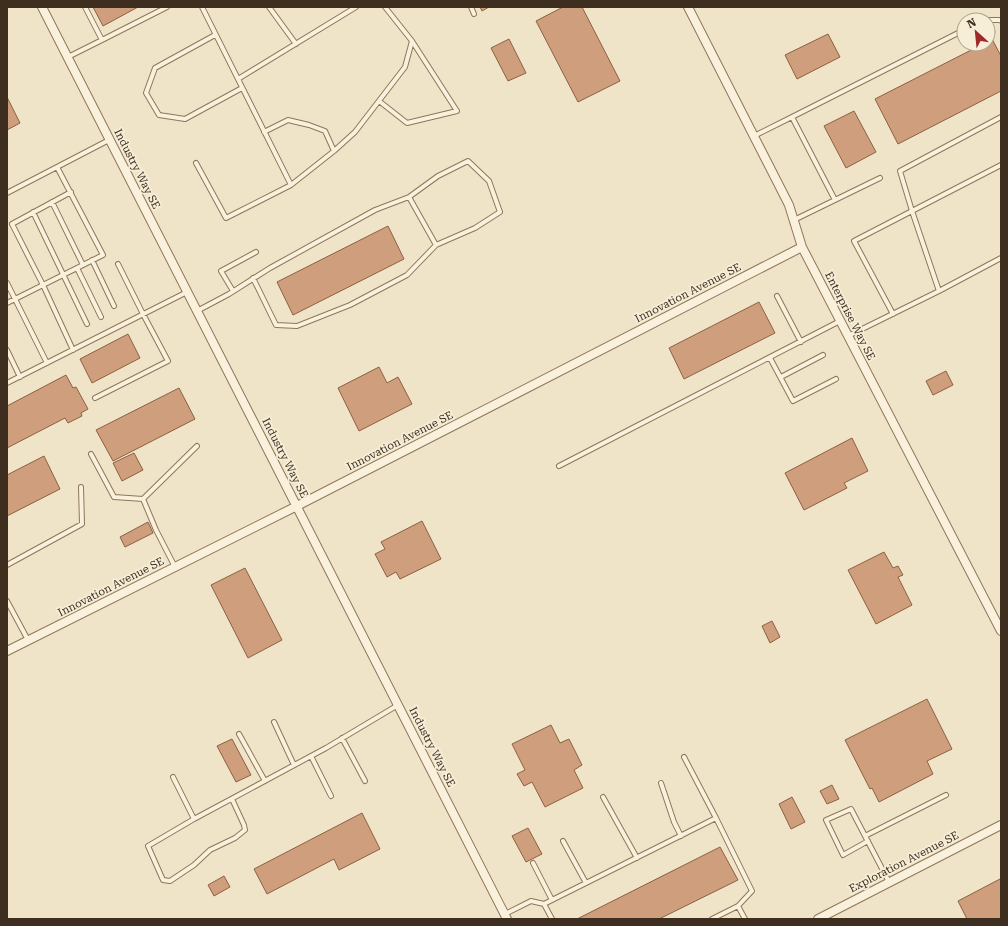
<svg xmlns="http://www.w3.org/2000/svg" width="1008" height="926" font-family="'Roboto Serif',serif">
  <style>
    .building { fill: #cf9f7d; stroke: #8d5f41 }
    .lines { fill: none; stroke-linecap: round; stroke-linejoin: round }
    .service-casing { stroke: #8d765c; stroke-width: 6 }
    .minor-casing { stroke: #8d765c; stroke-width: 10 }
    .service { stroke: #faf1dc; stroke-width: 4 }
    .minor { stroke: #faf1dc; stroke-width: 8 }
    .labels { text-anchor: middle; dominant-baseline: central; stroke-width: 3.5; stroke-linejoin: round; paint-order: stroke }
    .street-label { font-size: 11px; fill: #3d2e20; stroke: #f7eed8 }
  </style>
  <rect width="100%" height="100%" fill="#f0e4c8"/>
  <path class="building" d="M93,7H138L103,26Z
    M480,7H489L482,11Z
    M563,7H582L620,81L578,102L536,21Z
    M828,34L840,57L797,79L785,55Z
    M509,39L526,73L508,81L491,48Z
    M992,39L1001,56V91L898,144L875,99L983,44H988V42Z
    M7,97L20,123L7,130Z
    M854,111L876,152L846,168L824,126Z
    M388,226L404,259L293,315L277,282Z
    M759,302L775,333L684,379L669,348Z
    M128,334L140,358L92,383L80,359Z
    M379,367L387,383L398,377L412,404L359,431L338,388Z
    M946,371L953,385L933,395L926,381Z
    M66,375L73,388L76,387L88,409L81,413L82,416L68,423L65,418L7,448V406Z
    M179,388L195,419L113,461L96,430Z
    M852,438L868,471L844,483L847,488L804,510L785,473Z
    M134,453L143,470L122,481L113,463Z
    M44,456L60,489L7,516V475Z
    M422,521L441,559L400,579L396,572L387,577L375,554L385,549L381,542Z
    M148,522L153,533L125,547L120,537Z
    M884,552L893,568L898,566L903,575L898,577L912,605L876,624L848,570Z
    M245,568L282,640L248,658L211,585Z
    M772,621L780,637L770,643L762,626Z
    M927,699L952,749L927,761L933,774L879,802L872,788L870,789L845,740Z
    M551,725L560,743L569,739L582,765L574,770L583,788L545,807L532,782L524,786L517,774L525,770L512,744Z
    M232,739L251,775L236,782L217,746Z
    M832,785L839,799L827,804L820,791Z
    M792,797L805,822L791,829L779,804Z
    M362,813L380,849L339,870L334,859L267,894L254,869Z
    M528,828L542,854L526,862L512,836Z
    M720,847L738,880L659,919H577Z
    M224,876L230,887L214,896L208,885Z
    M1000,879L1001,882V919H967L958,901Z"/>
  <g class="lines">
    <g class="service-casing">
      <path id="service" d="M269,7L296,44
        M471,7L474,14
        M988,20H1000L1001,21
        M215,35L155,68L146,93L159,115L185,119L242,88
        M102,40L167,7
        M68,57L102,40L85,7
        M238,79L356,7
        M379,101L407,123L457,111L412,41
        M264,132L288,120L309,125L325,131L334,151
        M754,136L792,117
        M196,163L226,218L291,185L202,7
        M291,185L334,151L355,132L405,67L412,41L385,7
        M71,192L12,224L43,285L73,350
        M7,193L109,140
        M409,197L436,245
        M835,200L792,117L964,30
        M52,202L83,265
        M33,212L87,324
        M794,220L880,178
        M92,260L114,306
        M77,268L101,317
        M7,283L47,363
        M233,291L221,271L256,252
        M939,291L1001,258
        M777,296L801,342
        M7,303L103,255L57,167
        M197,311L229,294L270,268L375,210L409,197L438,176L468,161L489,181L500,212L475,228L436,245L407,275L350,305L297,326L276,325L253,278
        M893,314L854,241L912,211L900,171L1001,117
        M848,336L939,291L912,211L1001,165
        M7,350L20,377
        M770,358L793,401L836,379
        M781,377L823,355
        M7,383L187,292
        M95,398L168,361L143,314L118,264
        M91,454L114,497L143,499L156,530L175,567
        M559,466L840,321
        M143,499L197,446
        M7,565L82,524L81,487
        M7,601L28,640
        M274,722L294,765
        M239,734L265,781
        M342,738L365,781
        M311,756L331,796
        M684,757L716,818
        M173,777L194,819L326,748L398,705
        M661,783L674,822L681,836
        M603,797L637,858
        M194,819L148,846L163,880L170,881L194,865L210,850L235,838L245,830L244,825L232,799
        M865,836L946,795
        M563,841L586,883
        M868,841L843,855L826,820L851,809L889,882
        M533,863L552,900
        M738,906L745,919
        M505,914L531,901L544,904
        M552,919L544,904L716,818L752,891L738,906L712,919"/>
    </g>
    <g class="minor-casing">
      <path id="minor" d="M42,7L507,919
        M688,7L789,205L802,247L1001,631
        M7,651L297,506L802,247
        M818,919L1001,825"/>
    </g>
    <use href="#service" class="service"/>
    <use href="#minor" class="minor"/>
  </g>
  <g class="labels">
    <g class="street-label">
      <text transform="translate(137 169) rotate(63)">Industry Way SE</text>
      <text transform="translate(688 293) rotate(-27)">Innovation Avenue SE</text>
      <text transform="translate(850 316) rotate(63)">Enterprise Way SE</text>
      <text transform="translate(400 441) rotate(-27)">Innovation Avenue SE</text>
      <text transform="translate(285 458) rotate(63)">Industry Way SE</text>
      <text transform="translate(111 587) rotate(-27)">Innovation Avenue SE</text>
      <text transform="translate(432 747) rotate(63)">Industry Way SE</text>
      <text transform="translate(904 862) rotate(-27)">Exploration Avenue SE</text>
    </g>
  </g>
  <rect width="1008" height="926" fill="none" stroke="#3d2e20" stroke-width="16"/>
  <g transform="translate(976 32) rotate(333)"><circle r="19" fill="#f7eed8" stroke="#ada18e"/>
  <path d="M0-3L7 15L0 10L-7 15Z" fill="#9e2a2b"/>
  <text y="-6" font-size="11" font-weight="bold" text-anchor="middle" fill="#3d2e20">N</text>
  </g>
</svg>
